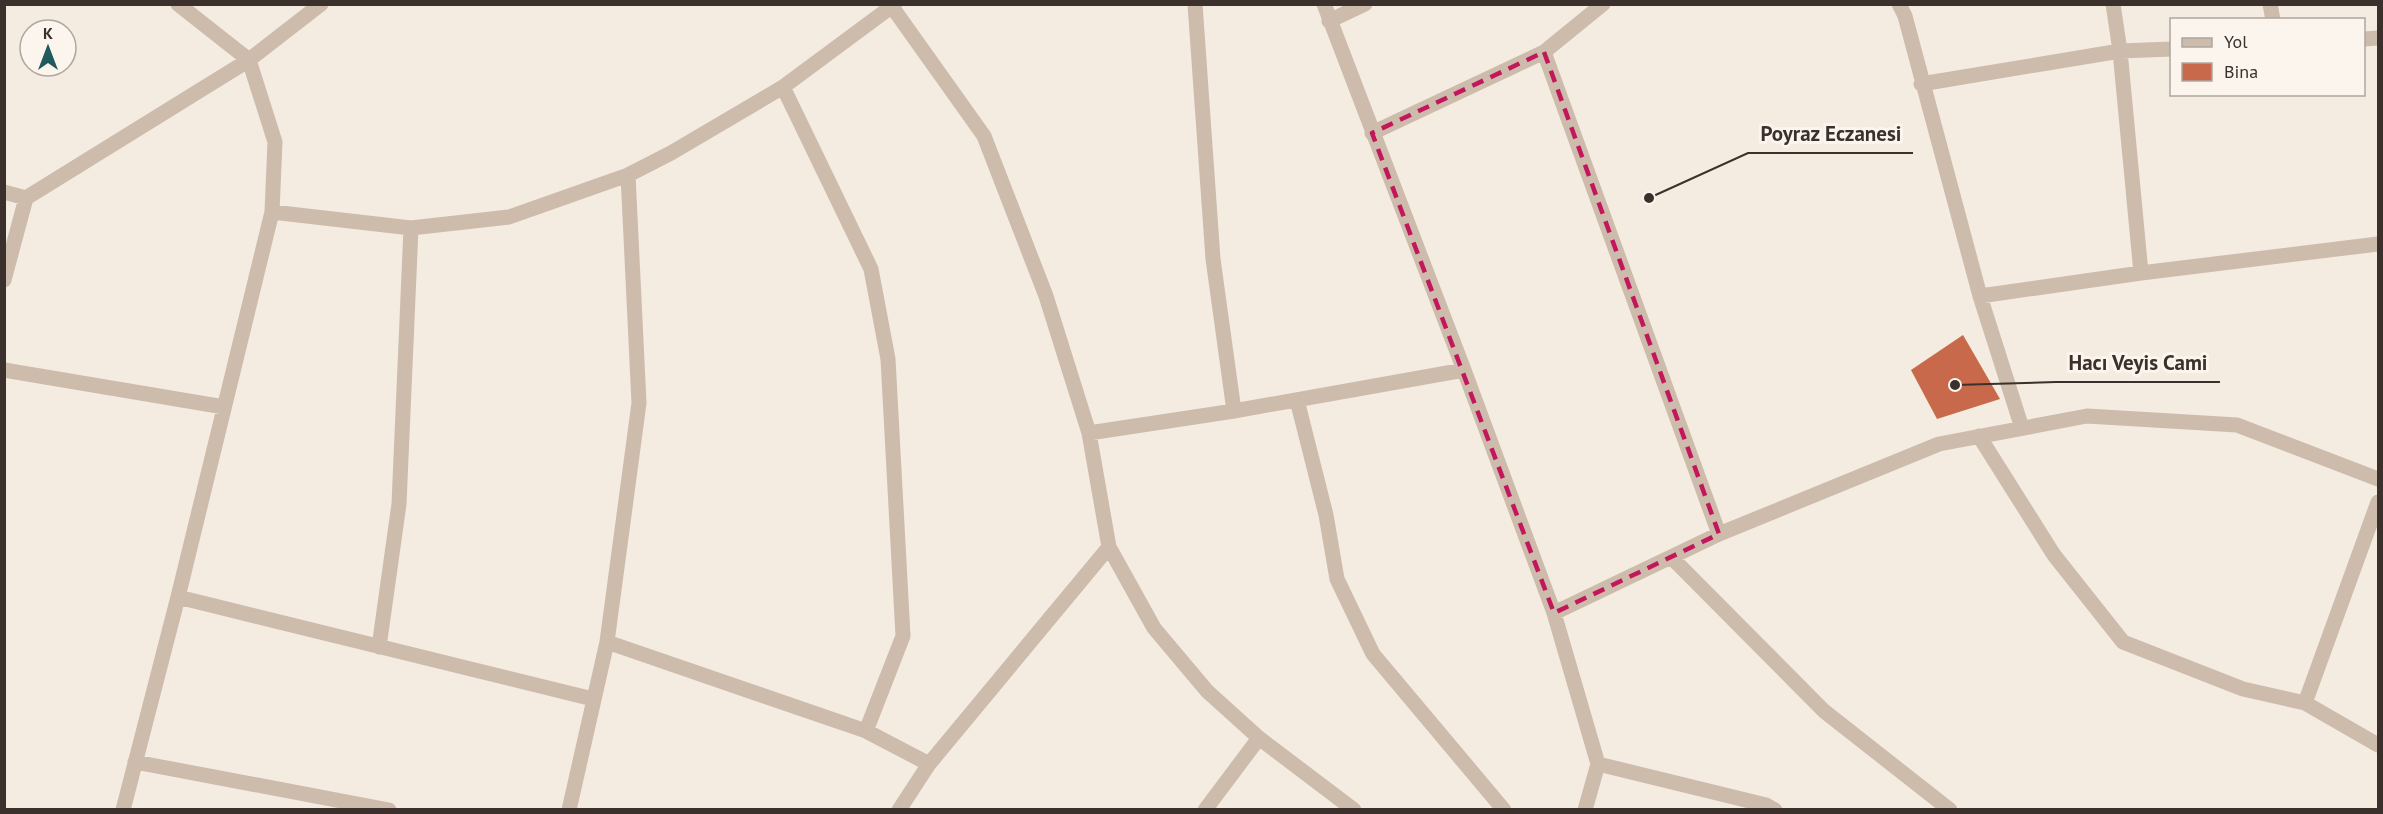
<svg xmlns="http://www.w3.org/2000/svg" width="2383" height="814" font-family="'PT Sans',sans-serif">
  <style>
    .building { fill: #c8694b }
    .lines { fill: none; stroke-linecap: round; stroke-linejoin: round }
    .minor { stroke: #cdbbac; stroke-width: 15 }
    .marked { fill: none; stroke: #c2185b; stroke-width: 4.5; stroke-dasharray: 12 8; stroke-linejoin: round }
    .leader { fill: none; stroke: #3b302b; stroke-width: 2 }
    .callout-dot { fill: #3b302b; stroke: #fbf5ee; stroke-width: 2 }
    .callout-label { font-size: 21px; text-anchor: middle; font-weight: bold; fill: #3b302b; stroke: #fbf5ee; stroke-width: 6; stroke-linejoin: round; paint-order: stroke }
  </style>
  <rect width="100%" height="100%" fill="#f4ebe1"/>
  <path class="building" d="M1963,335L2000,399L1937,419L1911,370Z"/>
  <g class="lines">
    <path class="minor" d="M890,4L984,136L1046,296L1089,433L1109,547L1154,628L1207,691L1259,738L1354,810
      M1195,4L1213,259L1234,411
      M1324,4L1464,370L1554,613L1598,764L1585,810
      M1899,4L1905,16L1980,296L2022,428
      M2113,4L2120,51L2141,273
      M2270,4L2273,20
      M1329,21L1365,4
      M2364,39L2378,38
      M1544,52L1719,534
      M1921,84L2120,51L2172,49
      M783,87L871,269L888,359L903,636L866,731
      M1372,133L1544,52L1603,4
      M4,192L26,198L4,280
      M26,198L249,60L321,4
      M272,212L411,228L509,217L628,175L671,153L783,87L895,4
      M1980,296L2141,273L2378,244
      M4,370L224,407
      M1297,400L1326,515L1337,579L1373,654L1504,810
      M1089,433L1234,411L1464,370
      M1979,436L2054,555L2123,642L2243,689L2305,703L2378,745
      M1671,557L1824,711L1950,810
      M178,597L593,699
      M1554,613L1719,534L1939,444L2087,416L2237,425L2378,479
      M607,642L866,731L929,764
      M379,647L399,504L411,228
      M2305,703L2378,502
      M135,762L389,810
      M1598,764L1766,805L1775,810
      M123,810L178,597L272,212L275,142L249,60L178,4
      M569,810L607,642L639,403L628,175
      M899,810L929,764L1109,547
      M1205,810L1259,738"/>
  </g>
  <path class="marked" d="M1544,52L1719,534L1554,613L1372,133Z"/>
  <path class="leader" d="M1649 198L1748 153H1913M1955 385L2056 382H2220"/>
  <g class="callout-dot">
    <circle cx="1649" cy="198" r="6"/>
    <circle cx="1955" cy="385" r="6"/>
  </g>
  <g class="callout-label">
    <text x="1831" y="141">Poyraz Eczanesi</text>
    <text x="2138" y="370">Hacı Veyis Cami</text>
  </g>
  <rect width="2383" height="814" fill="none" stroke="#3b302b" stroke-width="12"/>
  <rect x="2170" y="18" width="195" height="78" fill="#fbf5ee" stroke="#aea6a0" stroke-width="1.5"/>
  <rect x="2182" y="38" width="30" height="9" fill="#cdbbac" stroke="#aea6a0" stroke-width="1.5"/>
  <text x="2224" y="48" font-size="18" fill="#3b302b">Yol</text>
  <rect x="2182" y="63" width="30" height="18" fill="#c8694b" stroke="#aea6a0" stroke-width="1.5"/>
  <text x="2224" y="78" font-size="18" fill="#3b302b">Bina</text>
  <g transform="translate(48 48)"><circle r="28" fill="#fbf5ee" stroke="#aea6a0" stroke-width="1.5"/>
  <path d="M0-4.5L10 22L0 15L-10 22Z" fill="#1f5a5e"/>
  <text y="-9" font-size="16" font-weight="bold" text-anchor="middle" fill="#3b302b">K</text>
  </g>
</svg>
